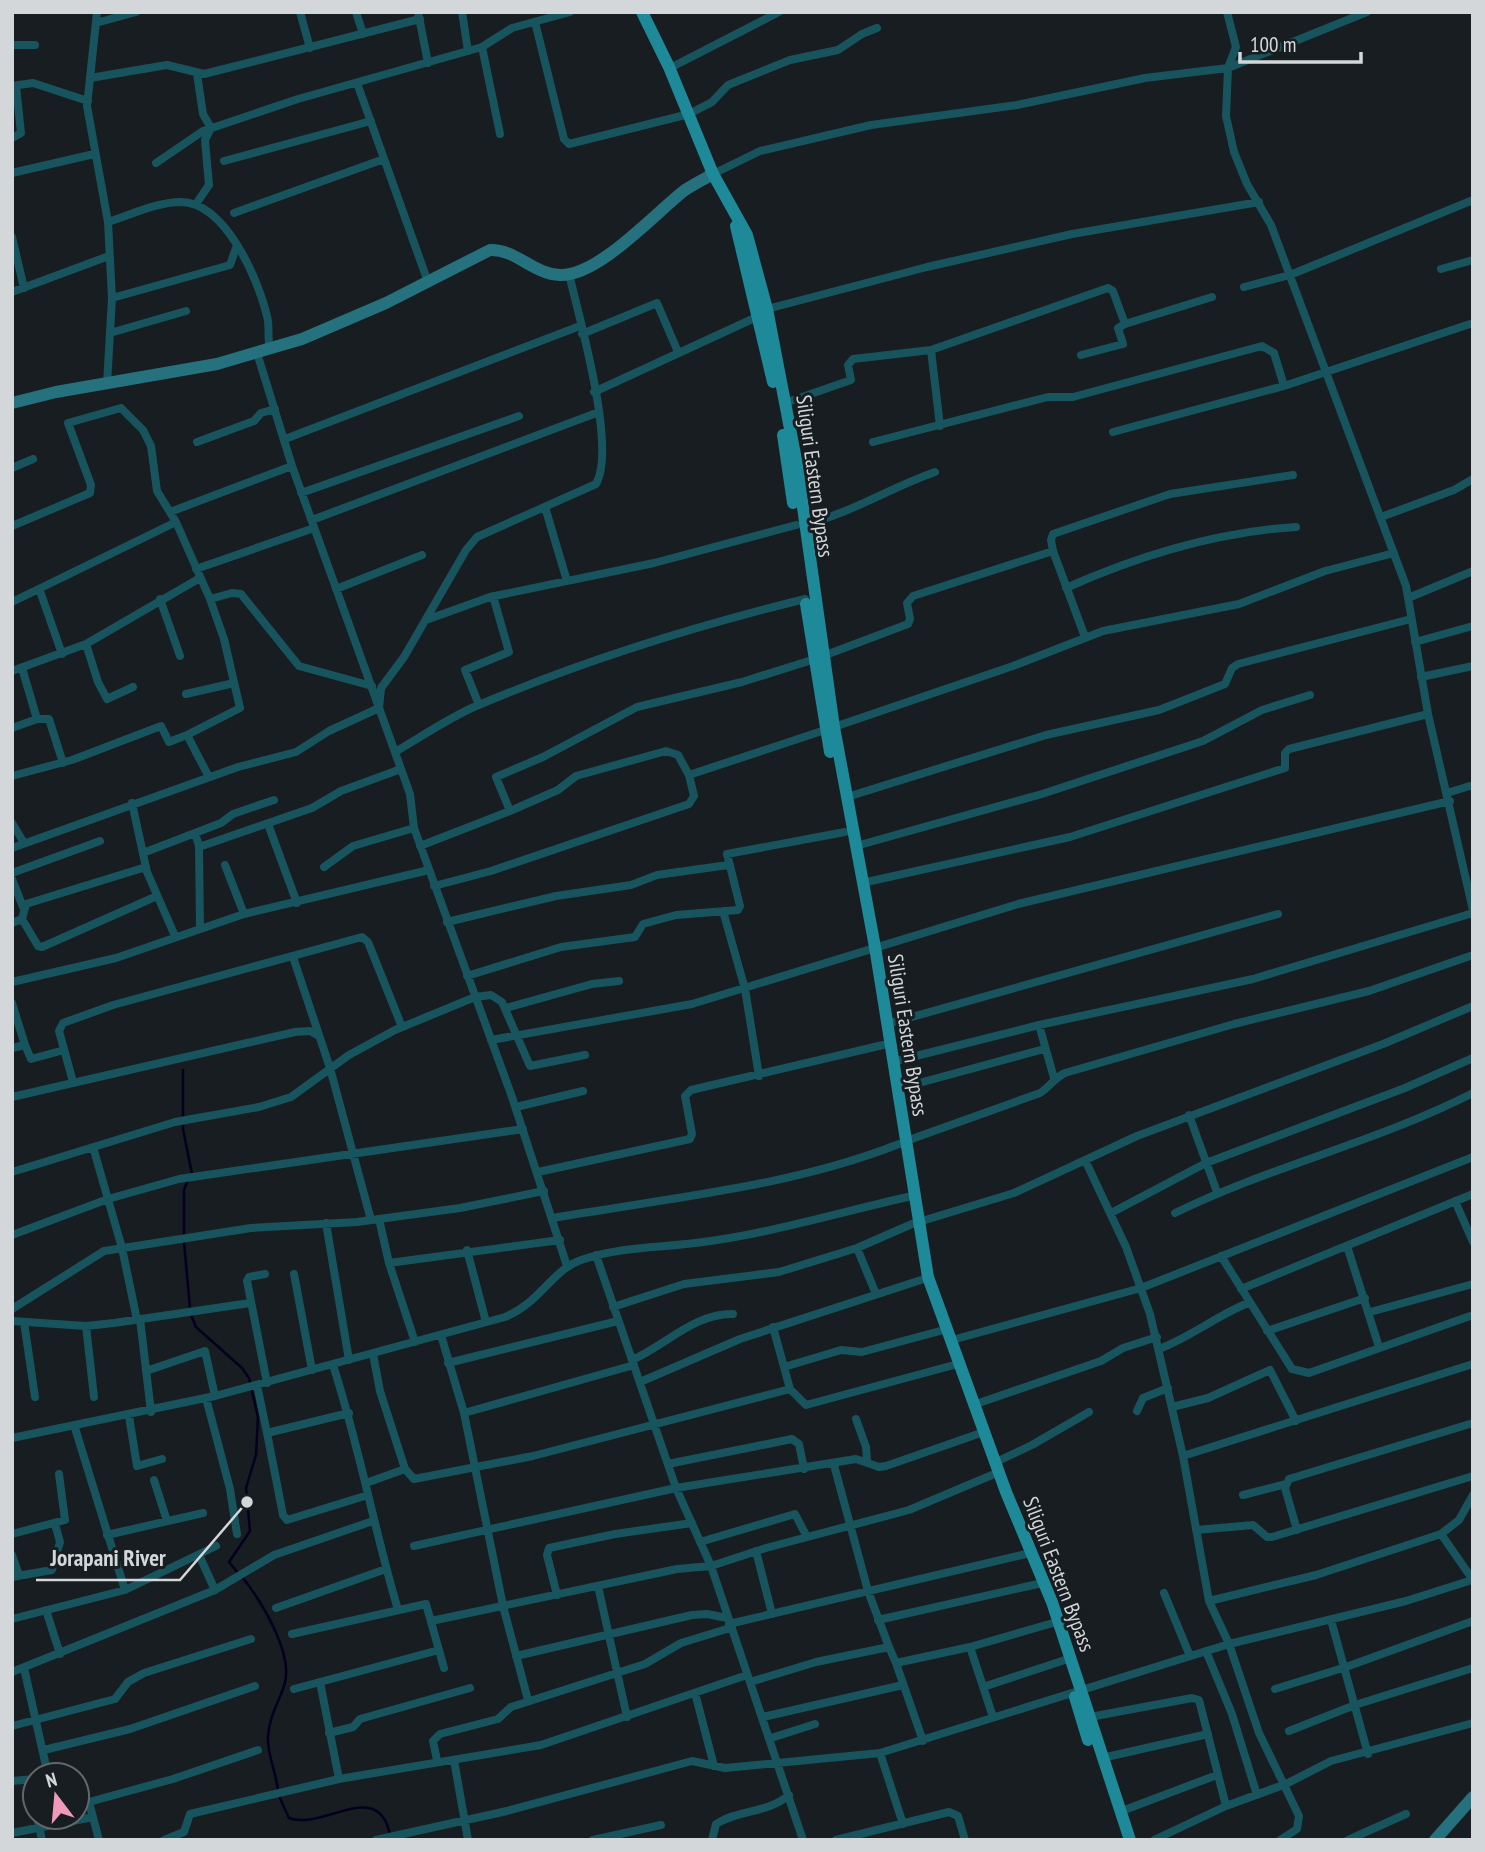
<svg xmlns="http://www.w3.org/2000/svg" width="1485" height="1852" font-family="'PT Sans Narrow',sans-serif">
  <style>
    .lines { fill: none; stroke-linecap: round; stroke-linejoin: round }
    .stream { stroke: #05001f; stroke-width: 2.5 }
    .street { stroke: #18545d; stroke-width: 8 }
    .secondary { stroke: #25717d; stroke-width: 12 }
    .primary { stroke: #1e8998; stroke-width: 12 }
    .labels { text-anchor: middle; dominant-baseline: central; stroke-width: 6; stroke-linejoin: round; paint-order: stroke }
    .street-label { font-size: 21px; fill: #d3d7da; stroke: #171d20 }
    .leader { fill: none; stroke: #d3d7da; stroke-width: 2.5 }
    .callout-dot { fill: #d3d7da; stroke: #171d20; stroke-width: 2.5 }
    .callout-label { font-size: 23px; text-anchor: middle; font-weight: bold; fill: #d3d7da; stroke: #171d20; stroke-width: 6; stroke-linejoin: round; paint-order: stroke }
  </style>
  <rect width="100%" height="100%" fill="#171d20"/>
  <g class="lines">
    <path class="stream" d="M183,1070V1129L192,1174
      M184,1235V1190L188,1180
      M184,1242L190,1308
      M191,1315L196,1327L242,1368L249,1378L258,1417L256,1455L246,1488L250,1531L229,1562L238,1573
      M243,1578C261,1601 295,1655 284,1686C278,1704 269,1717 268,1737C267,1754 276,1772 278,1790
      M279,1796L289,1818C322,1831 379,1777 390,1835"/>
    <path class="street" d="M97,12L87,106L108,222L112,298L107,384
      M300,12L310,48
      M356,12L363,34
      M418,12L428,63
      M462,12L468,51
      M1227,12L1236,47L1228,68L1226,116L1234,152L1247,184L1271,225L1406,586L1428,714L1473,910
      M535,22L564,139L569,144L689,114L712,102L728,85L790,60L838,50L862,34L877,28
      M96,23L136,12
      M12,45H35
      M482,47L500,134
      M670,68L779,12
      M90,78L167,65L204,74L420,19
      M357,83L428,282
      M12,86L33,83L88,101
      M12,138L21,133L16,86
      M224,161L371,121
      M156,163L203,131L298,99L482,47L512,28L570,12
      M12,173L94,154
      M713,174L760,151L871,125L1017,105L1145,78L1228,68L1367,12
      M196,204L209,185L205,140L211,128L203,114L197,74
      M234,213L384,159
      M108,222C130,215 157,202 181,202C226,203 258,279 267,316C270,327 267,338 270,349
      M12,237L24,288
      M1441,269L1473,260
      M1244,287L1290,275L1473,200
      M12,292L109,256
      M112,298L230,265L237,245
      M767,309L927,267L1072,234L1259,202
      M110,333L186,311
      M582,334L657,303L678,352
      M931,350L940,426
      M257,353L292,466L410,794L414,828L512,1097L567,1266
      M1081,355L1123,344L1118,328L1125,324
      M594,392L759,316
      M785,403L851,380L848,365L853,359L931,350L1108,288L1113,291L1125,324L1212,297
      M1113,432L1284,386
      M285,439L580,326
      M197,442L254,421L261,413L275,409
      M873,442L1048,397H1073L1262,346L1274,353L1284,386L1473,323
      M12,468L33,459
      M301,493L519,416
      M545,507L567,581
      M170,512L292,466
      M1381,517L1454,490L1473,479
      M312,520L599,412
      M803,525C852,513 887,489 935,472
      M12,526L90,493L91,485L68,423L121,408L143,430L151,446L157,491L176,522L210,599L232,593L241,594L299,666L372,686
      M196,569L314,528
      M1066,588C1138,556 1217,532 1296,527
      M336,589L422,555
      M40,591L62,654
      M1408,598L1473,571
      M160,599L180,656
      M12,602L176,522
      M426,620L490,597L654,563L796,525
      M1085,637L1053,551L1051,540L1053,534L1170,494L1293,475
      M1415,642L1473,626
      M86,644L98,682L107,699L133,687
      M823,656L908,624L910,619L907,603L913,596L1053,551
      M22,668L37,719
      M12,671L86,644L200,578
      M1421,677L1473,666
      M186,694L234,683
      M479,705L465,670L509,652L493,596
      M834,727L1013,666L1103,631L1239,604L1325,571L1394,553
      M12,728L37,719H49L63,763
      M187,735L240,708L224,639L210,599
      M395,752C421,737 447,719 474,707C582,661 691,627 805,599
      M12,776L72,760L161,726L169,742L187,735L209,777
      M1447,793L1473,785
      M847,797L1046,735L1159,710L1225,684L1232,668L1238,664L1411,619
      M132,803L147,872L175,936
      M510,811L558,790L576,776L666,751L678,755L689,775
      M12,823L24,843
      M268,824L297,903
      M195,833L199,846H202L312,808L341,791L401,769
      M199,846L200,928
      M420,846L510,811L496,777L543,757L637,707L742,682L815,659
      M856,846L1042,794L1203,741L1262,710L1310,695
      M12,848L238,767L296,752L329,731L379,708L381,688L404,657L466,550L477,537L596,484C617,448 579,317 569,274
      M143,853L221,823L233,814L274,800
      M225,865L244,914
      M324,867L353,846L414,828
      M12,873L100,841
      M12,879L23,907
      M862,883L1070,837L1285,768V753L1289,749L1428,714
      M434,886L491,871L689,804L694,796L689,775L825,730
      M723,911L745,989L759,1076
      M22,919L38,946L42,947L157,896
      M447,922L556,896L631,885L657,875L728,865
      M12,923L22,919L26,904L146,867
      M293,957L330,1068L371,1220
      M467,976L561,947L635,937L643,924L676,915L738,910L740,906L727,854L845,832
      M12,982L116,958L244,914L429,870
      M12,1003L25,1045L12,1048
      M506,1008L592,984L619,981
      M887,1024L1278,914
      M1039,1025L1054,1078
      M491,1040L692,1004L1018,904L1450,801
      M25,1045L31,1059L64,1050
      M892,1062L1039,1025L1253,979L1473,913
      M73,1082L59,1031L63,1023L113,1005L362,937L368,942L402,1027
      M897,1089L1044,1049
      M12,1097L295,1032L310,1031L319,1036
      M516,1107L583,1091
      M1189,1115L1217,1192
      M906,1141L1040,1093C1051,1086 1054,1078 1065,1073L1234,1024L1369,991L1473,955
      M93,1147L122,1248L137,1320
      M1085,1160L1126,1247L1150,1314L1183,1456L1209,1601L1229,1644L1259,1733L1299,1816L1297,1829L1280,1840
      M12,1172L175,1122L259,1107L291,1097L349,1055L395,1030L475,997L491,995L502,1002L530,1066L585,1055
      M538,1172L690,1139L692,1134L685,1096L691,1090L883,1045
      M1455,1201L1473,1242
      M1111,1213L1206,1163L1405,1088L1473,1058
      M1175,1213C1271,1166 1377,1142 1473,1093
      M553,1218C668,1198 790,1187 899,1144
      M379,1219L389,1263L415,1342
      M326,1223L349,1360
      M12,1235L108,1199L179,1179L523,1129
      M1347,1246L1379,1347
      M857,1248L876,1294
      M467,1250L486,1322
      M596,1255L676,1488L711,1566L803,1840
      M1221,1256L1292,1369L1309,1373L1473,1315
      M389,1263L560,1240
      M265,1274L249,1277L247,1281L267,1383
      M294,1274L312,1370
      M1241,1289L1473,1194
      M613,1307L684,1284L779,1272L857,1248L912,1224L1014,1193L1137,1136L1383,1044L1473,1006
      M12,1309L104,1251L251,1228L357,1222L460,1208L544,1191
      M1370,1312L1473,1284
      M140,1319L151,1412
      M12,1321L86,1326L114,1323L250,1303
      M24,1322L35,1397
      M86,1326L94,1397
      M773,1327L790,1389L806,1405L954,1365
      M1267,1331L1365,1298
      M441,1335L464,1413L634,1365
      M952,1340L1141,1288L1473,1157
      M1159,1349C1191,1337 1216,1316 1248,1303
      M373,1354L380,1391L405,1469
      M632,1360C666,1345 695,1313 733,1314
      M448,1363L618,1321
      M333,1365C359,1445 374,1529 398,1610
      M784,1367L841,1350L862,1352L940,1331
      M146,1371L205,1351L215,1396
      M640,1382L740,1339L921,1280
      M257,1385L267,1433L349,1413
      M206,1398L230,1489L237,1534
      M976,1404L1101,1361L1123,1348L1157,1337
      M1172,1407L1208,1398L1270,1370L1296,1421
      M1137,1411L1143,1398L1168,1388
      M464,1413L503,1606L528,1700
      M129,1416L137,1466L162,1459
      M856,1419L866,1447L867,1461
      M75,1428L125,1590
      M267,1433L283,1515L287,1520L368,1495
      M12,1438L215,1396L505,1317C540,1303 552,1270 581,1260C621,1246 663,1248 703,1242C772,1233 840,1212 908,1197
      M1183,1456L1473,1364
      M996,1462L1032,1445L1089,1412
      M668,1464L792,1439L799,1444L804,1469
      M154,1480L167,1521
      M366,1483L405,1469L414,1479L533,1456L790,1389
      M1243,1495L1286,1484
      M1473,1495L1459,1520L1441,1534L1473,1580
      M1196,1530L1253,1525L1267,1537H1272L1473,1476
      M1297,1530L1285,1488L1289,1479L1473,1423
      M12,1534L65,1520L59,1474
      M107,1535L203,1513
      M700,1542L795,1514L807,1537
      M414,1546L676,1488L856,1459L879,1467L886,1466L978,1434
      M756,1551L772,1614
      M12,1555L19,1575
      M199,1555L215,1590
      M12,1577L52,1570L60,1542L55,1524
      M598,1586L627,1717
      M1164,1593L1190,1656
      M557,1595L547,1555L549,1548L615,1534L692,1523
      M1209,1601L1316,1575L1441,1534
      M276,1608L386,1569
      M46,1610L60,1654
      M12,1619L125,1590L216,1546
      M878,1620L1038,1584
      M1331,1620L1368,1754
      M431,1621L677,1569L711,1566L766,1548L909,1510L992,1475
      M729,1624L1026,1554
      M292,1634L426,1604L444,1668
      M889,1647L896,1663L970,1647L1053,1623
      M970,1647L993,1717
      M1206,1651L1232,1714L1257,1795
      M516,1656L692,1615L707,1614L727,1618
      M896,1663L923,1741
      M24,1668L48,1775
      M12,1672L215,1590L274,1555L373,1521
      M320,1682L339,1779
      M750,1682L816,1662L889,1647L868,1591L834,1465
      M983,1687L1065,1660
      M294,1689L439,1650
      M1275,1689L1346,1667L1473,1621
      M695,1693L714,1766
      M763,1717L903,1685
      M1090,1717L1192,1698L1199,1700L1226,1806L1154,1840
      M12,1726L115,1699L128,1682L144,1673L251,1639
      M1289,1731L1355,1705L1473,1668
      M329,1733L353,1727L360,1719L470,1688
      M771,1738L815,1724
      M44,1750L130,1729L255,1686
      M880,1753L903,1824
      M1102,1758L1208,1734
      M437,1760L433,1741L440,1734L498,1719L511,1707L645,1664L681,1643L730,1628
      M454,1760L468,1840
      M32,1779L35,1802
      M12,1781L35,1779
      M1226,1806L1286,1784L1331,1761L1473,1723
      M1119,1812L1217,1775
      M37,1817L42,1840
      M12,1833L93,1817
      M99,1840L89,1802L173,1779L258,1750
      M164,1840L184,1832L190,1814L339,1779L541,1745L747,1675
      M376,1840L507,1811L692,1761L725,1768L880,1753L1229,1644L1406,1601L1472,1580
      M593,1840L661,1825
      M712,1840L716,1824C739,1809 767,1814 789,1795
      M836,1840L949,1812L958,1816L965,1840
      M1348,1840L1406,1814"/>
    <path class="secondary" d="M12,403L56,392L217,364L302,339L386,303L490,250C516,249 533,274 560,275C599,276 655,213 685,190C694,184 704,179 713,174
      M1435,1840L1473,1797"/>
    <path class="primary" d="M642,12L669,67L713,174L747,235L767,309L797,465L834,727L875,947L928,1277L1006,1492L1052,1602L1130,1840
      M736,226L773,382
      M783,435L793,503
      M806,604L830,752
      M1075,1697L1088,1740"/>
  </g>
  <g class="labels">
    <g class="street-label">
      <text transform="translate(815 476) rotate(82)">Siliguri Eastern Bypass</text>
      <text transform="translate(908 1035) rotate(81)">Siliguri Eastern Bypass</text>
      <text transform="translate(1059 1574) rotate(69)">Siliguri Eastern Bypass</text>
    </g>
  </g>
  <path class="leader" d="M247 1502L180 1580H36"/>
  <circle class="callout-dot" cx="247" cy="1502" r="7"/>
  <g class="callout-label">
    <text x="108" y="1566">Jorapani River</text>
  </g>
  <rect width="1485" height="1852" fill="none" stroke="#d3d7da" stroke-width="28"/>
  <g transform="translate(56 1796) rotate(344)"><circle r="33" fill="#171d20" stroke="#62676a" stroke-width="2"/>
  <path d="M0-5L12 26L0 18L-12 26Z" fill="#ef9ab8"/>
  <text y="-10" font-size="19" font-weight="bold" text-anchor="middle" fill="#d3d7da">N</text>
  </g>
  <path d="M1240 52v10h121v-10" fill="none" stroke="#d3d7da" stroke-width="3.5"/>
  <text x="1250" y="52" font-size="21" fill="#d3d7da" stroke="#171d20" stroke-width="5" paint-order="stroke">100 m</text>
</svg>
